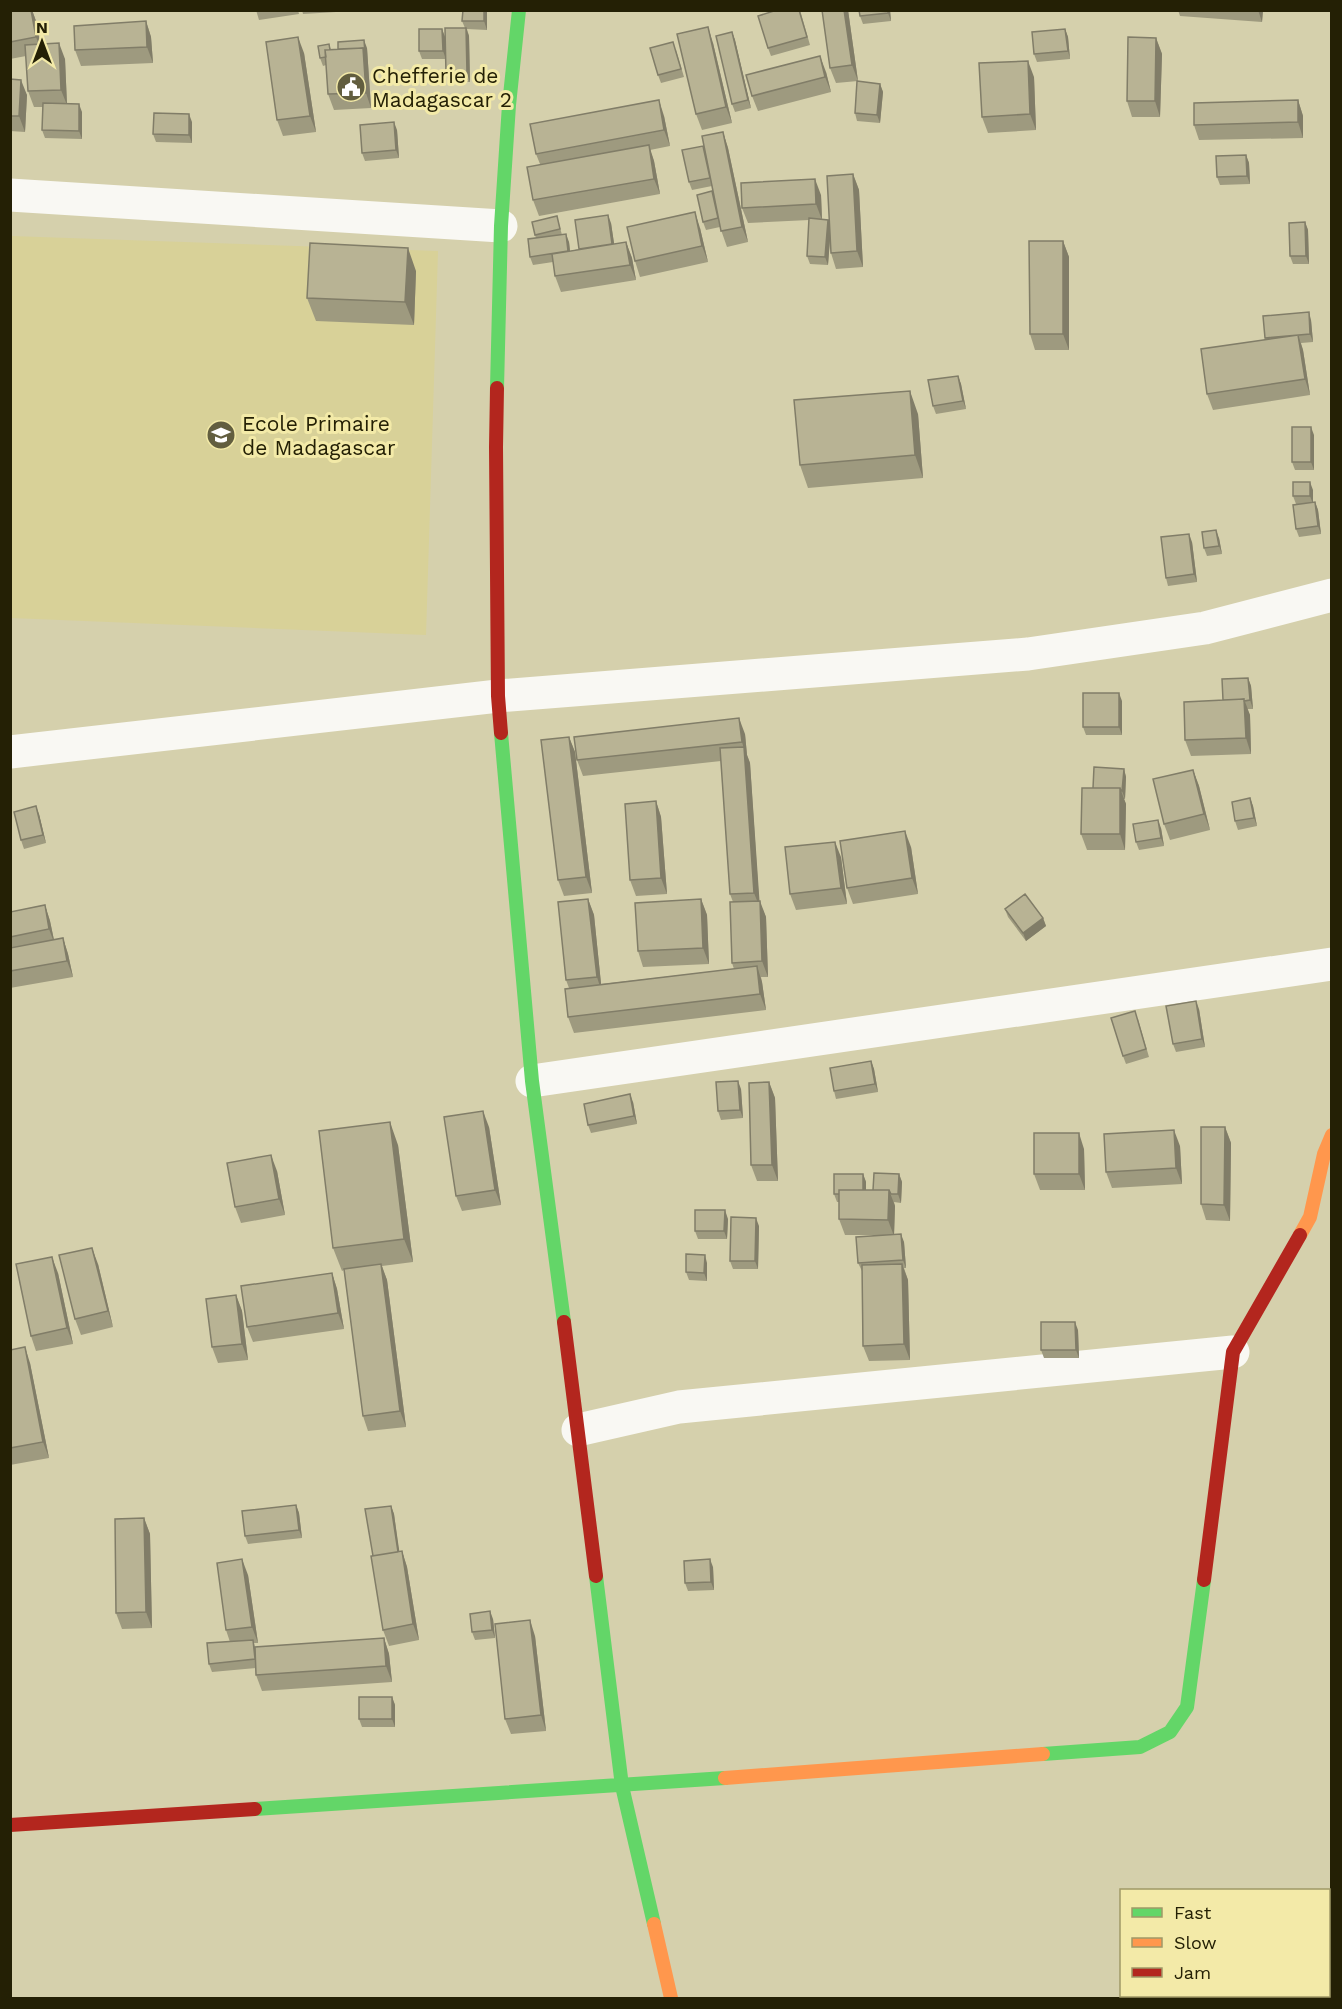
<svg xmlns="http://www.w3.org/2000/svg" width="1342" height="2009" font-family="'Work Sans',sans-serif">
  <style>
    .built { fill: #d8d198 }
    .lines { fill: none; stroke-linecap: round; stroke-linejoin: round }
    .street { stroke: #f9f8f3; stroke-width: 33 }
    .fast { stroke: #63d668; stroke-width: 14 }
    .slow { stroke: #ff974d; stroke-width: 14 }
    .jam { stroke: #b3261e; stroke-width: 14 }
    .wall { fill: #9e9a7f }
    .shaded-wall { fill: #817d68 }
    .building { fill: #b8b394; stroke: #817d68; stroke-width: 1.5 }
    .labels { text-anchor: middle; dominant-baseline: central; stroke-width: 6; stroke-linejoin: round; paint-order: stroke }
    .poi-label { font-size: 21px; fill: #242005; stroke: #f3eaa8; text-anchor: start }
  </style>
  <rect width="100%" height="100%" fill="#d5d0ac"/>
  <path class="built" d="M11,236L438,251L426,635L11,618Z"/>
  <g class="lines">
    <path class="street" d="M10,195L501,226
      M10,752L498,696L1028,654L1205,628L1332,595
      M532,1081L1332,964
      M578,1430L679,1407L1233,1352"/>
    <path class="fast" d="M497,388L501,226L509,105L519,10
      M501,733L532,1081L564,1322
      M596,1576L622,1786L654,1924
      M1043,1754L1140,1747L1170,1732L1187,1707L1204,1580
      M255,1809L725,1778"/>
    <path class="slow" d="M1300,1235L1310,1217L1324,1154L1332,1135
      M725,1778L1043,1754
      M654,1924L671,1998"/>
    <path class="jam" d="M497,388L496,447L498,696L501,733
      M564,1322L596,1576
      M1204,1580L1233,1352L1300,1235
      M10,1825L255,1809"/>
  </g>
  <path class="wall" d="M10,10H32L36,21L40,44L65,59L67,104L82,112V139L45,138L42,130L43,107H34L28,91L26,56L10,59Z
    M109,10H138V11L109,12Z
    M256,10H298L299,14L259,20Z
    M302,10H336V12L303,14Z
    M487,10V30L467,29L469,36L470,82H449L446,74V59H422L419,51L442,29L445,37L465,28L462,21Z
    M777,10H800L810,45L771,56L768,48Z
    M822,10H848L858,81L836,83L830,68Z
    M890,10L891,21L863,24L860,16Z
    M1178,10H1263L1262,22L1180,16Z
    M146,21L151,37L153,63L81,66L75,50Z
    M1065,29L1068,37L1070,59L1037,62L1034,54Z
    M732,32L735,40L751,108L735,112L732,104Z
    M1156,38L1162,54L1160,117H1132L1127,101Z
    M713,43L732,123L702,130L696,114Z
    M329,44L331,50L367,48L371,108L334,110L328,94L326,65L323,66L320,58Z
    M676,50L684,77L661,83L658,75Z
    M304,53L316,132L283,136L277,120Z
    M826,72L831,92L758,111L752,96Z
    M1034,77L1036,130L988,133L982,117Z
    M10,79L27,95L25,132L10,131Z
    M880,84L883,92L880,123L857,121L855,113Z
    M1298,100L1303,116V138L1199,140L1194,125Z
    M664,116L670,146L650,150L654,161L660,194L539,216L533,200L540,164L536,154Z
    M192,122V143L156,142L153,134Z
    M397,130L399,158L365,161L362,153Z
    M723,132L728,148L748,242L727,247L720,227L706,230L703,222L714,196L712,186L692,190L689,182L705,152Z
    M1246,155L1249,163L1250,184L1220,185L1217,177Z
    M853,174L859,190L863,267L836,269L831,253L830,237L828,265L810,264L807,256L809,220L748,223L742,208L821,195L822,219L829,223Z
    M557,216L562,235L569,242L570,251L579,249L611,223L614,244L626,242L632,258L636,280L561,292L555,276L553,262L533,265L530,257L536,238L535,235Z
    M1305,222L1308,230L1309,264H1293L1290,256Z
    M700,228L708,262L640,277L635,261Z
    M1063,241L1069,257V350H1035L1030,334Z
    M416,271L414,325L316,321L307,298Z
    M1311,320L1313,342L1301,343L1303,350L1310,395L1213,410L1207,394L1265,339V338Z
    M958,376L961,384L966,409L936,414L933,406Z
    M918,414L923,478L808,488L800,465Z
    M1314,435V470H1295L1292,462Z
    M1313,490V503L1315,502L1318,510L1321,534L1299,537L1296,529L1301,504H1296L1293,496Z
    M1219,538L1222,554L1207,556L1204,548Z
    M1192,542L1197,582L1168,586L1166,578Z
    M1248,678L1251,686L1253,709H1247L1250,715L1251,754L1191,756L1185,740L1223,700Z
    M1122,701V735H1086L1083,727Z
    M745,734L747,755L750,763L759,901L766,917L768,977H761L762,982L766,1010L574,1033L568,1017L569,988L566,980L588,899L594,915L601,984L734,969L732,963L733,902L730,894L721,761L583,776L577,760Z
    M569,737L575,752L592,893L564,896L558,880Z
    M1124,769L1126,777L1125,799H1124L1126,804L1125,850H1087L1081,834L1093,788Z
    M1193,770L1199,786L1210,830L1170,840L1164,824Z
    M1250,798L1253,806L1257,826L1238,830L1235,821Z
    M656,801L661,817L667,894L636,896L630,880Z
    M39,814L46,843L24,849L21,840Z
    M1161,828L1164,846L1139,850L1136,842Z
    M911,847L918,894L853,904L847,888Z
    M841,857L847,904L796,910L790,894Z
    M701,899L707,915L709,964L643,967L638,951Z
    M45,905L50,921L54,940L63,938L68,954L73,977L10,988V912Z
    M1005,909L1043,918L1046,926L1026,941L1008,917Z
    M1199,1009L1205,1047L1176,1052L1173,1044Z
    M1138,1019L1149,1057L1126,1064L1123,1056Z
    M871,1061L874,1069L878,1092L836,1099L834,1091Z
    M769,1082L775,1098L778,1181H757L751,1165Z
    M741,1089L743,1118L721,1120L718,1111Z
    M633,1102L637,1124L591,1133L588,1125Z
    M489,1127L501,1205L462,1211L456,1196Z
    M1225,1127L1231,1143L1230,1221L1206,1220L1201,1204Z
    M398,1145L413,1262L382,1266L387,1280L406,1427L368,1431L363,1416L344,1270L342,1271L333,1248Z
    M1180,1146L1182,1184L1112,1188L1106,1172Z
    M1084,1149L1085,1190H1040L1034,1174Z
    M277,1171L285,1215L241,1223L235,1207Z
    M863,1174L866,1182V1190H873L899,1174L902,1182L901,1203L894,1202L895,1206L894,1234L904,1242L906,1268H904L908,1280L910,1360L869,1361L863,1346L862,1271L858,1263L873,1235H845L839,1219V1202H837L834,1194Z
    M728,1219L727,1239H698L695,1231Z
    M759,1226L758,1269H733L730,1261Z
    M707,1263V1281L689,1280L686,1272Z
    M98,1264L113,1327L81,1335L75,1319Z
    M58,1273L73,1344L36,1351L31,1336Z
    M332,1273L337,1289L344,1329L253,1342L247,1327Z
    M236,1295L242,1311L248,1360L218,1363L212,1347Z
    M1078,1330L1079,1358H1044L1041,1350Z
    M10,1350L30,1363L49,1458L10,1465Z
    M296,1505L299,1513L302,1538L248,1544L245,1536Z
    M391,1506L394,1514L399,1552L402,1551L407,1567L419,1640L389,1646L383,1630Z
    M144,1518L150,1534L152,1628L122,1629L116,1613Z
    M713,1567L714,1590L688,1591L685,1583Z
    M248,1575L258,1643H254L255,1647L384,1638L389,1654L392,1682L262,1691L256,1675V1668L212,1672L209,1664L230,1642L226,1630Z
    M493,1619L495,1638L475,1640L472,1632Z
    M535,1636L546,1731L511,1734L505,1719Z
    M392,1697L395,1705V1727H362L359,1719Z"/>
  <path class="shaded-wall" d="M31,10H32L36,21L42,53L36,37Z
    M484,10H487V30L484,21Z
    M844,10H848L858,81L852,65Z
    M888,10H890L891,21L888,13Z
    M1258,10H1263L1262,22Z
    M146,21L151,37L153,63L147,47Z
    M708,27L713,43L732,123L726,107Z
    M466,28L469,36L470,82L467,74Z
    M442,29L445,37L446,59L443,51Z
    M1065,29L1068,37L1070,59L1068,51Z
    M732,32L735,40L751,108L748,100Z
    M298,37L304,53L316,132L310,116Z
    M1156,38L1162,54L1160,117L1155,101Z
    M364,40L367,48L371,108L366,93L363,48Z
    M59,43L65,59L67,105L61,90Z
    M820,56L826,72L831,92L825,77Z
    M1028,61L1034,77L1036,130L1030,114Z
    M21,80L27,95L25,132L19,116Z
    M880,84L883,92L880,123L877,115Z
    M659,100L664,116L670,146L664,130Z
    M1298,100L1303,116V138L1298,122Z
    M79,104L82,112V139L79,131Z
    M189,114L192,122V143L189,135Z
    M394,122L397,130L399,158L396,150Z
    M723,132L728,148L748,242L742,227Z
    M649,145L654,161L660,194L654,179Z
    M1246,155L1249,163L1250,184L1247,176Z
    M853,174L859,190L863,267L857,251Z
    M815,179L821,195L822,220L816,204Z
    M695,212L700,228L708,262L702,246Z
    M608,215L611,223L616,256L613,248Z
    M828,220L831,228L828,265L825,257Z
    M1305,222L1308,230L1309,264L1306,256Z
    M566,234L569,242L571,260L568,252Z
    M1063,241L1069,257V350L1063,334Z
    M626,242L632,258L636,280L630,265Z
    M408,248L416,271L414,325L405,302Z
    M1309,312L1311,320L1313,342L1310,334Z
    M1298,335L1303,350L1310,395L1305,379Z
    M958,376L961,384L966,409L963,401Z
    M910,391L918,414L923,478L915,455Z
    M1311,427L1314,435V470L1311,462Z
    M1310,482L1313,490V504L1310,496Z
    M1315,502L1318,510L1321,534L1318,526Z
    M1216,530L1219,538L1222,554L1219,546Z
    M1189,534L1192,542L1197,582L1194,574Z
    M1248,678L1251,686L1253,709L1250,700Z
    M1119,693L1122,701V735L1119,727Z
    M1244,699L1250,715L1251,754L1246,738Z
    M739,718L745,734L747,755L750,763L760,908L754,893L744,749L742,742Z
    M569,737L575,752L592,893L586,877Z
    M1124,769L1126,777L1125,799L1122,791Z
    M1193,770L1199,786L1210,830L1204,814Z
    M1120,788L1126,804L1125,850L1120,834Z
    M1250,798L1253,806L1257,826L1254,818Z
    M656,801L661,817L667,894L661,878Z
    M36,806L39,814L46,843L43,835Z
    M1158,820L1161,828L1164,846L1161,838Z
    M905,831L911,847L918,894L912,878Z
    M835,842L841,857L847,904L841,888Z
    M588,899L594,915L602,993L597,977Z
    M701,899L707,915L709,964L703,948Z
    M760,901L766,917L768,977L762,961Z
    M45,905L50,921L55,945L49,929Z
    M1043,918L1046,926L1026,941L1023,933Z
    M63,938L68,954L73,977L67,961Z
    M757,966L762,982L766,1010L760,994Z
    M1196,1001L1199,1009L1205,1047L1202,1039Z
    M871,1061L874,1069L878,1092L875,1084Z
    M738,1081L741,1089L743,1118L740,1110Z
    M769,1082L775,1098L778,1181L772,1165Z
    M630,1094L633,1102L637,1124L634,1116Z
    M483,1111L489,1127L501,1205L495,1190Z
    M390,1122L398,1145L413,1262L404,1239Z
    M1225,1127L1231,1143L1230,1221L1224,1205Z
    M1174,1130L1180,1146L1182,1184L1176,1168Z
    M1079,1133L1084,1149L1085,1190L1079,1174Z
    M271,1155L277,1171L285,1215L279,1199Z
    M863,1174L866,1182V1202L863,1194Z
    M899,1174L902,1182L901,1203L898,1194Z
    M889,1190L895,1206L894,1236L888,1220Z
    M725,1210L728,1219L727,1239L724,1231Z
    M756,1218L759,1226L758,1269L755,1261Z
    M901,1234L904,1242L906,1268L903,1260Z
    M92,1248L98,1264L113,1327L108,1311Z
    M705,1255L707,1263V1281L704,1273Z
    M52,1257L58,1273L73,1344L67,1328Z
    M381,1264L387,1280L406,1427L400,1411Z
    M902,1264L908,1280L910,1360L904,1344Z
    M332,1273L337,1289L344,1329L338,1313Z
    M236,1295L242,1311L248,1360L242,1344Z
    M1075,1322L1078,1330L1079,1358L1076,1350Z
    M25,1347L30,1363L49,1458L43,1442Z
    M296,1505L299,1513L302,1538L299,1530Z
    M391,1506L394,1514L401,1563L398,1555Z
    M144,1518L150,1534L152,1628L146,1612Z
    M402,1551L407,1567L419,1640L413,1624Z
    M242,1559L248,1575L258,1643L252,1627Z
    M710,1559L713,1567L714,1590L711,1582Z
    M490,1611L493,1619L495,1638L492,1630Z
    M530,1620L535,1636L546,1731L541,1715Z
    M384,1638L389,1654L392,1682L386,1666Z
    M392,1697L395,1705V1727L392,1719Z"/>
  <path class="building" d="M10,10H31L36,37L10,42Z
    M463,10H484V21H462Z
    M777,10H799L807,37L768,48L758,16Z
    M822,10H844L852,65L830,68Z
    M859,10H888V13L860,16Z
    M146,21L147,47L75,50L74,26Z
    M708,27L726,107L696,114L677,34Z
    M445,28H466L467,74H446Z
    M419,29H442L443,51H419Z
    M1065,29L1068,51L1034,54L1032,32Z
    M732,32L748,100L732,104L716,36Z
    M298,37L310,116L277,120L266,42Z
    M1128,37L1156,38L1155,101H1127Z
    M364,40L365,54L363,48L338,49V42Z
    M673,42L681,69L658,75L650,48Z
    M59,43L61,90L28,91L25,45Z
    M329,44L330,50H325L326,57L320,58L318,46Z
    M363,48L366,93L328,94L325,50Z
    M820,56L825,77L752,96L746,75Z
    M1028,61L1030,114L982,117L979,63Z
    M10,79L21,80L19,116H10Z
    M857,81L880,84L877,115L855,113Z
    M659,100L664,130L536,154L530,124Z
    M1298,100V122L1194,125V103Z
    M43,103L79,104V131L42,130Z
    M154,113L189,114V135L153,134Z
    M394,122L396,150L362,153L360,125Z
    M723,132L742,227L721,231L702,136Z
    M649,145L654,179L533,200L527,167Z
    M703,146L710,178L689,182L682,150Z
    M1246,155L1247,176L1217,177L1216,156Z
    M853,174L857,251L831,253L827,176Z
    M815,179L816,204L742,208L741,183Z
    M712,191L718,218L703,222L697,195Z
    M695,212L702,246L635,261L627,227Z
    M608,215L612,244L579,249L575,220Z
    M557,216L560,229L535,235L532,222Z
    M809,218L828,220L825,257L807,256Z
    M1305,222L1306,256H1290L1289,223Z
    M566,234L568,251L530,257L528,239Z
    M1029,241H1063V334H1030Z
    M626,242L630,265L555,276L552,254Z
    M310,243L408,248L405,302L307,298Z
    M1309,312L1310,334L1265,338L1263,316Z
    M1298,335L1305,379L1207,394L1201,349Z
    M958,376L963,401L933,406L928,380Z
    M910,391L915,455L800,465L794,400Z
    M1292,427H1311V462H1292Z
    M1293,482H1310V496H1293Z
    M1315,502L1318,526L1296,529L1293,505Z
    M1216,530L1219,546L1204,548L1202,532Z
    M1189,534L1194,574L1166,578L1161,537Z
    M1248,678L1250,700L1244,701V699L1223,700L1222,679Z
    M1083,693H1119V727H1083Z
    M1244,699L1246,738L1185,740L1184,702Z
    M739,718L742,742L577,760L574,737Z
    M569,737L586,877L558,880L541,740Z
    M744,747L754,893L730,894L720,748Z
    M1094,767L1124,769L1122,791H1121L1120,788H1093Z
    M1193,770L1204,814L1164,824L1153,779Z
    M1082,788H1120V834H1081Z
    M1250,798L1254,818L1235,821L1232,802Z
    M656,801L661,878L630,880L625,804Z
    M36,806L43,835L21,840L14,812Z
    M1158,820L1161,838L1136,842L1133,824Z
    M905,831L912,878L847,888L840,841Z
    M835,842L841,888L790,894L785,847Z
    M1025,894L1043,918L1023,933L1005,909Z
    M588,899L597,977L566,980L558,902Z
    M701,899L703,948L638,951L635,903Z
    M760,901L762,961L732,963L730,902Z
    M45,905L49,929L10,937V912Z
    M63,938L67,961L10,971V948Z
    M757,966L760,994L568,1017L565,989Z
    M1196,1001L1202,1039L1173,1044L1166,1006Z
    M1135,1011L1146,1049L1123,1056L1111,1018Z
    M871,1061L875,1084L834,1091L830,1068Z
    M738,1081L740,1110L718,1111L716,1082Z
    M769,1082L772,1165H751L749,1083Z
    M630,1094L634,1116L588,1125L584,1104Z
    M483,1111L495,1190L456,1196L444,1117Z
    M390,1122L404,1239L333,1248L319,1131Z
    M1201,1127H1225L1224,1205L1201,1204Z
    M1174,1130L1176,1168L1106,1172L1104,1134Z
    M1034,1133H1079V1174H1034Z
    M271,1155L279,1199L235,1207L227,1163Z
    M874,1173L899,1174L898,1194H891L889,1190H873Z
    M834,1174H863V1190H839V1194H834Z
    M839,1190H889L888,1220L839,1219Z
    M695,1210H725L724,1231H695Z
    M731,1217L756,1218L755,1261H730Z
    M901,1234L903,1260L858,1263L856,1237Z
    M92,1248L108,1311L75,1319L59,1255Z
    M686,1254L705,1255L704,1273L686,1272Z
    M52,1257L67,1328L31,1336L16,1264Z
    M381,1264L400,1411L363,1416L344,1269Z
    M902,1264L904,1344L863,1346L862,1265Z
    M332,1273L338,1313L247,1327L241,1286Z
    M236,1295L242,1344L212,1347L206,1299Z
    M1041,1322H1075L1076,1350H1041Z
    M25,1347L43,1442L10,1448V1350Z
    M296,1505L299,1530L245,1536L242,1511Z
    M391,1506L398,1552L373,1556L365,1509Z
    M144,1518L146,1612L116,1613L115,1519Z
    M402,1551L413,1624L383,1630L371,1556Z
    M242,1559L252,1627L226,1630L217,1563Z
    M710,1559L711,1582L685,1583L684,1561Z
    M490,1611L492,1630L472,1632L470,1614Z
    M530,1620L541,1715L505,1719L495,1624Z
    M384,1638L386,1666L256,1675L255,1647Z
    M253,1640L255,1659L209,1664L207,1643Z
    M359,1697H392V1719H359Z"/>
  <defs>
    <g id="civic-disc" transform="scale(1.5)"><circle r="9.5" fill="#625e3f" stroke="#f3eaa8"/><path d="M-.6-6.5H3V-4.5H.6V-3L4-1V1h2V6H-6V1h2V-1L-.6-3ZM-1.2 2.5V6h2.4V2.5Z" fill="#fff"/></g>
    <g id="school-disc" transform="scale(1.5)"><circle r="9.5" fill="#625e3f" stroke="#f3eaa8"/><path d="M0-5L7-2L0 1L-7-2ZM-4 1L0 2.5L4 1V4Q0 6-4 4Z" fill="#fff"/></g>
  </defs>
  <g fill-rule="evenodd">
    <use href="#civic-disc" x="351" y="87"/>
    <use href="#school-disc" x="221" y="435"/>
  </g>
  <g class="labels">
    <g class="poi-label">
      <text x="372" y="75">Chefferie de<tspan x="372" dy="24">Madagascar 2</tspan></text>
      <text x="242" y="423">Ecole Primaire<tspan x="242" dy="24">de Madagascar</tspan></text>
    </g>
  </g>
  <rect width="1342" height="2009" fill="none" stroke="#242005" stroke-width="24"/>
  <rect x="1120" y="1889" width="210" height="108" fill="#f3eaa8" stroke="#a09967" stroke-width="1.5"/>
  <rect x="1132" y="1908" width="30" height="9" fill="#63d668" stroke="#a09967" stroke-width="1.5"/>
  <text x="1174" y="1919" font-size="18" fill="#242005">Fast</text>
  <rect x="1132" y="1938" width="30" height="9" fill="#ff974d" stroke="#a09967" stroke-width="1.5"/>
  <text x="1174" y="1949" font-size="18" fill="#242005">Slow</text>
  <rect x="1132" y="1968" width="30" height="9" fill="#b3261e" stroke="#a09967" stroke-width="1.5"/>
  <text x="1174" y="1979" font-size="18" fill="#242005">Jam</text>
  <g transform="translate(42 42)" stroke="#f3eaa8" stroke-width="4.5" paint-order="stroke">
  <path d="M0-4.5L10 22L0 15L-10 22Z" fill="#242005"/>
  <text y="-9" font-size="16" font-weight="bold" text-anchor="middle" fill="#242005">N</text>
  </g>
</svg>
